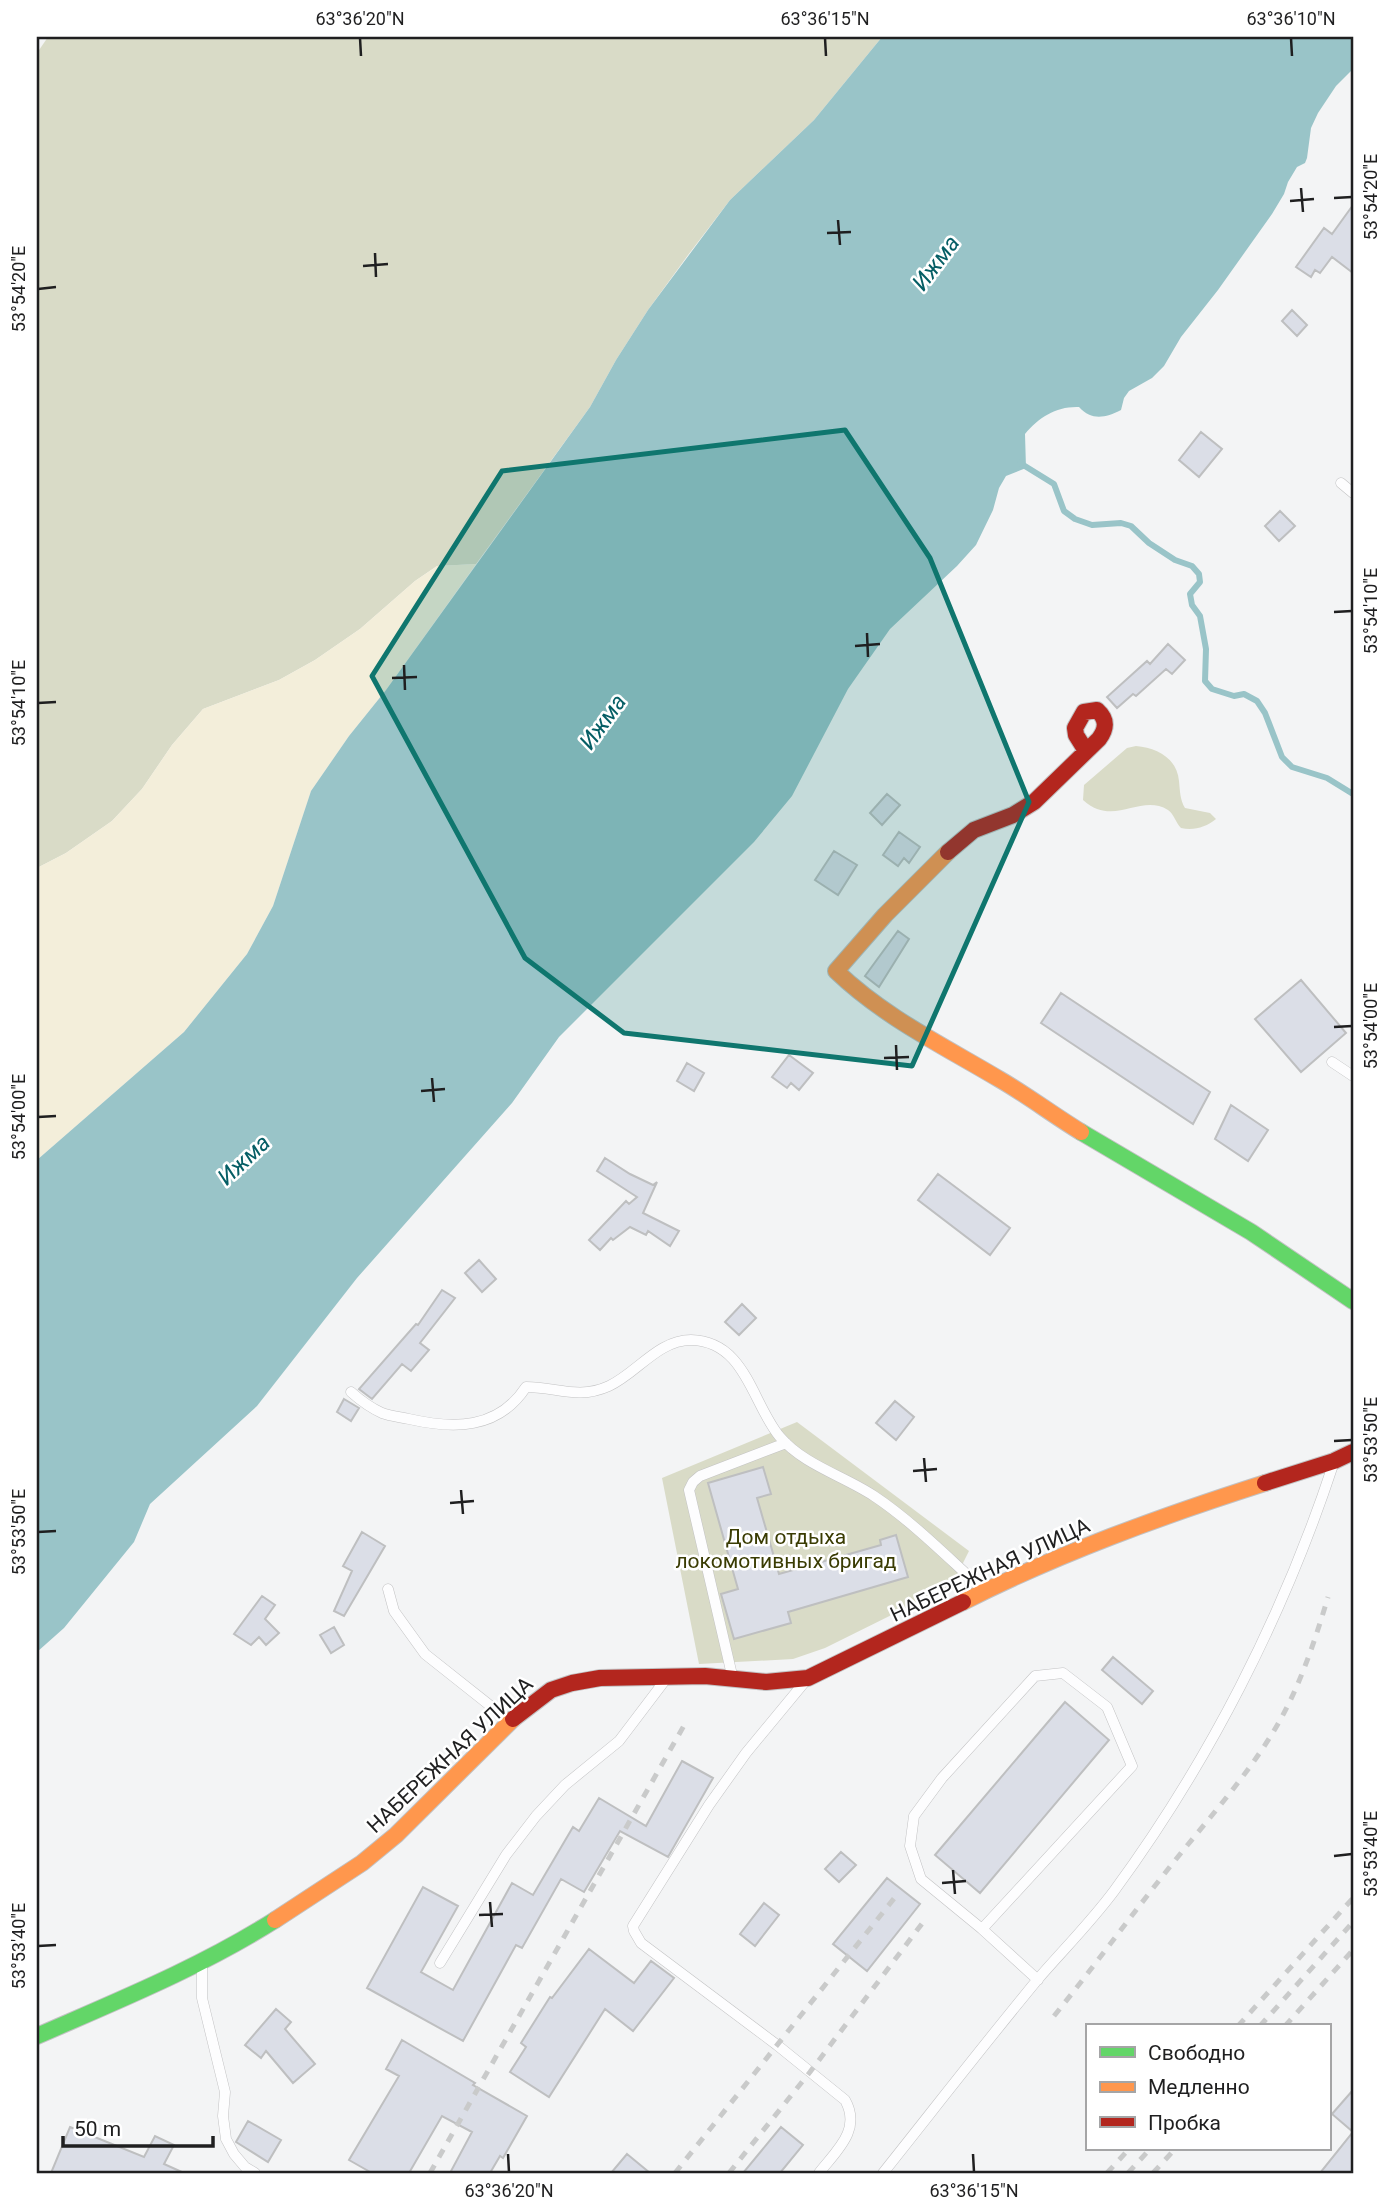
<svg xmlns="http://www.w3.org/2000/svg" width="1390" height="2210" font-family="Roboto,sans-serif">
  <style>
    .green { fill: #d9dbc7 }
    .sand { fill: #f3eeda }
    .water { fill: #99c4c8 }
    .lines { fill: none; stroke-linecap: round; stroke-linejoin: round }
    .stream { stroke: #99c4c8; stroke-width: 6 }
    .building { fill: #dbdee7; stroke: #bebfc0; stroke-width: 2 }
    .lane-casing { stroke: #c2c2c3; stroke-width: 11 }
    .fast-casing { stroke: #c2c2c3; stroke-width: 18 }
    .slow-casing { stroke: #c2c2c3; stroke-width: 18 }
    .jam-casing { stroke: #c2c2c3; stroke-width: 18 }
    .lane { stroke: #fdfdfe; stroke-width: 10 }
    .fast { stroke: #63d668; stroke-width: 16 }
    .slow { stroke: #ff974d; stroke-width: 16 }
    .jam { stroke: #b3261e; stroke-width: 16 }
    .rail { stroke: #c9caca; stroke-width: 5; stroke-dasharray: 9 9; stroke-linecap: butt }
    .marked { fill: #0f766e; fill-opacity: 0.2; stroke: #0f766e; stroke-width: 5; stroke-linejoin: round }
    .ticks { fill: none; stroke: #1f1f20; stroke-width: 2.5 }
    .labels { text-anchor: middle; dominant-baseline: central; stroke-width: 5; stroke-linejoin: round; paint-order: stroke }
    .park-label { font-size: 21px; fill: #3a3c03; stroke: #fff }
    .street-label { font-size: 21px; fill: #1f1f20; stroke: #fff }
    .water-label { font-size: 23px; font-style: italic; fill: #055e65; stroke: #fff }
    .neatline { fill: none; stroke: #1f1f20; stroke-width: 2.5 }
    .ticks-label { font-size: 18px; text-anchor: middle; fill: #1f1f20 }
  </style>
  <rect width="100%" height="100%" fill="#f3f4f5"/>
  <path class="green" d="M48,37H882L814,120L730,200L688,255L648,310L616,360L590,407L476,564L437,566L415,581L360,629L315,660L279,680L203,709L172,745L142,789L112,821L66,853L37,868V53Z
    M1136,746C1157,748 1177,758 1179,781C1180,791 1180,800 1185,808L1210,813L1216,819C1206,827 1194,831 1181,828C1176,823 1174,814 1168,810C1140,793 1114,828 1083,800L1084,785L1127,748Z
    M797,1422L969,1551L952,1585L825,1648L793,1659L699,1664L662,1478Z"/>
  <path class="sand" d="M476,564L386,690L349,736L311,791L273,906L247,954L184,1032L37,1160V868L66,853L112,821L142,789L172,745L203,709L279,680L315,660L360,629L415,581L437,566Z"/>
  <path class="water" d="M882,37H1353V69L1336,86L1318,113L1311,128L1307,158L1305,163L1297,167L1288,182L1284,194L1272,214L1218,290L1181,337L1164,366L1152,378L1129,391L1124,398L1121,410C1105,418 1092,421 1079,407C1057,406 1039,417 1025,434L1026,468L1006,476L999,488L993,510L976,545L957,566L890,629L848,689L792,796L754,842L559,1037L512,1103L357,1278L257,1406L150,1504L134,1542L64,1628L37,1652V1160L184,1032L247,954L273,906L311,791L349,736L386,690L590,407L616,360L648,310L730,200L814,120Z"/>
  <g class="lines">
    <path class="stream" d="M1020,463L1054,484L1064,511L1075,519L1092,525L1121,523L1131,526L1149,543L1175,560L1192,566L1199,574L1200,582L1190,594L1192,605L1200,616L1206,649L1205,681L1212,689L1234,696L1244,694L1257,701L1265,713L1282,757L1292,767L1327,778L1353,794"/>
  </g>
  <path class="building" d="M1353,205V273L1332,257L1320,273L1315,270L1311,277L1296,267L1324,228L1332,234Z
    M1292,310L1307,325L1297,336L1282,321Z
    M1201,432L1222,449L1199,477L1179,460Z
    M1280,511L1295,526L1279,541L1265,526Z
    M1168,644L1185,660L1172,674L1166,669L1136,696L1133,694L1117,708L1107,697L1147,661L1150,664Z
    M887,794L900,805L882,825L870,813Z
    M899,832L920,847L909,863L904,858L898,866L883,855Z
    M834,851L857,865L838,895L815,880Z
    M898,931L909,939L879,987L865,976Z
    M1301,980L1346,1033L1301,1072L1255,1019Z
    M1061,993L1210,1092L1193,1124L1041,1023Z
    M789,1055L813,1073L799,1090L791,1083L787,1088L772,1077Z
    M687,1063L704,1073L694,1091L677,1081Z
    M1231,1105L1268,1130L1248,1161L1215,1139Z
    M605,1158L630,1174L653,1185L657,1182L643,1213L679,1231L670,1246L648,1231L646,1235L630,1227L613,1240L611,1238L600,1250L589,1240L626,1201L629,1204L637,1197L597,1171Z
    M938,1174L1010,1228L990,1255L918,1200Z
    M479,1260L496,1279L482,1292L465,1273Z
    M442,1290L455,1298L420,1343L429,1350L411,1371L402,1364L372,1399L359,1389L416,1324L418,1325Z
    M742,1304L756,1318L739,1335L725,1322Z
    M344,1399L359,1408L351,1421L337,1412Z
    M895,1401L914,1417L896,1440L876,1423Z
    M763,1467L771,1494L757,1498L779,1574L881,1545L880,1540L896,1535L908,1577L788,1612L791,1623L734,1639L721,1594L738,1589L708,1483Z
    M362,1532L385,1546L344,1616L334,1611L352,1571L343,1566Z
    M262,1596L275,1605L265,1619L279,1633L266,1645L259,1637L251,1645L234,1634Z
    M334,1627L344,1645L331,1653L320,1635Z
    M1113,1657L1153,1691L1142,1704L1102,1670Z
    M1065,1702L1109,1740L980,1893L935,1855Z
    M682,1761L713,1778L668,1857L620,1831L584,1892L561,1879L522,1948L516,1945L463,2041L367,1988L423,1887L458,1906L421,1972L453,1990L512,1883L533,1895L573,1827L579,1831L599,1798L646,1826Z
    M841,1852L856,1865L839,1882L825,1869Z
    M887,1878L920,1904L867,1971L833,1944Z
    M764,1903L779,1915L755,1946L740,1934Z
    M589,1949L634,1983L651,1961L674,1978L633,2031L605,2009L549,2097L510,2072L526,2047L521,2043L550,1997L552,1998Z
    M276,2009L291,2022L285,2029L315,2064L293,2083L266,2051L261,2058L245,2045Z
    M402,2040L475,2083L473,2085L527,2116L503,2158L500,2156L490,2173H450L472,2132L442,2116L409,2173H372L349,2160L399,2076L386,2069Z
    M1353,2090V2173H1320L1353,2132L1332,2114Z
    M248,2121L281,2140L268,2162L236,2142Z
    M70,2127L144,2157L155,2136L174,2145L164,2164L184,2173H51Z
    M781,2127L803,2145L780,2173H743Z
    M627,2154L650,2173H611Z"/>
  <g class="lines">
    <g class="lane-casing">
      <path id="lane" d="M1341,483L1353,493
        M1332,1062L1353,1076
        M351,1392C360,1400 371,1408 382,1413C390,1416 400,1417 409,1419C453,1429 498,1430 526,1387C557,1387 578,1400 609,1386C637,1373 658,1340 691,1340C746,1341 752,1404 780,1437C804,1465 844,1476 874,1496C913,1522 948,1558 983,1589
        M388,1589L394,1611L425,1654L507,1719
        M732,1675L689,1490L693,1482L700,1476L786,1443
        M803,1684L746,1753L709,1805L633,1926L634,1931L641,1943L777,2045L845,2100C862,2130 836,2151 819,2173
        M982,1929L1132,1766L1107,1707L1063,1673L1035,1676L942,1778L914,1816L910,1846L921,1879L982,1929L1038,1980
        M440,1963L506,1855L536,1816L565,1785L619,1741L663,1683
        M202,1964V1998L225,2092L223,2116L226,2139L234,2154L245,2167L255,2173
        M883,2173C934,2109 985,2043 1038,1979C1063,1950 1091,1922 1114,1891C1208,1763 1283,1617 1333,1465"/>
    </g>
    <g class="fast-casing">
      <path id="fast" d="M1081,1132L1251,1232L1353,1301
        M37,2036C117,2001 201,1967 275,1920"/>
    </g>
    <g class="slow-casing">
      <path id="slow" d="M948,852L885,915L836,971C884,1017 942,1045 999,1079C1027,1095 1053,1115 1081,1132
        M963,1602C1059,1553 1162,1516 1265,1483
        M275,1920L362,1863L396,1835L513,1719"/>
    </g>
    <g class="jam-casing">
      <path id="jam" d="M948,852L974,830L1013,815L1034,802L1099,739C1107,728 1107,719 1097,710L1084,712L1075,728L1076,735L1086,751
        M1265,1483L1334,1461L1353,1452
        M513,1719L551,1690L572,1683L600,1678L705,1676L766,1682L808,1678L963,1602"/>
    </g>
    <use href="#lane" class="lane"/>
    <use href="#fast" class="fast"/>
    <use href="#slow" class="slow"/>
    <use href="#jam" class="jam"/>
    <path class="rail" d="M1054,2016C1092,1969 1127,1921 1165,1873C1201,1827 1241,1784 1272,1734C1298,1692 1314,1644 1328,1597
      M1238,2026L1353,1898
      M1260,2026L1353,1922
      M1285,2026L1353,1950
      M430,2173L686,1722
      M675,2173L896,1896
      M729,2173L810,2072L924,1921
      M1107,2173L1129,2149
      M1128,2173L1150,2149
      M1153,2173L1175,2149"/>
  </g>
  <path class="marked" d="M845,430L930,558L1029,802L912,1066L624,1033L525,958L372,676L502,471Z"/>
  <path class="ticks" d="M360,38L361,56M825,38L826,56M1291,38L1292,56M1301,188L1303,212M1334,198L1352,197M1290,201L1314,199M838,220L840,245M827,233L851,232M375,253L376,277M363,266L388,264M38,289L56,287M1334,612L1352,611M867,633L868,657M855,646L880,644M404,665L405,690M392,678L417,677M38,703L56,702M1334,1027L1352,1026M896,1045L897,1070M884,1058L909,1057M432,1078L434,1102M421,1091L445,1089M38,1117L56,1116M1334,1441L1352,1440M924,1458L926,1482M913,1471L937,1469M461,1490L463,1514M450,1503L474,1501M38,1532L56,1531M1334,1856L1352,1854M953,1870L955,1894M942,1883L966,1881M490,1902L492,1927M479,1915L503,1914M38,1946L56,1945M508,2154L509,2172M973,2154L974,2172"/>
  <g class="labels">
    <g class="park-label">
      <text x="786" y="1537">Дом отдыха<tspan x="786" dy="24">локомотивных бригад</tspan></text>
    </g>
    <g class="street-label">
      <text transform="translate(990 1570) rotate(-25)">НАБЕРЕЖНАЯ УЛИЦА</text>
      <text transform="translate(450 1755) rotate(-43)">НАБЕРЕЖНАЯ УЛИЦА</text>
    </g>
    <g class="water-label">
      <text transform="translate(936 263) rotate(-53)">Ижма</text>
      <text transform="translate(603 722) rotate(-54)">Ижма</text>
      <text transform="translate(244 1160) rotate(-43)">Ижма</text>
    </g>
  </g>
  <rect width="1390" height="2210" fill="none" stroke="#ffffff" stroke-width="77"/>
  <rect x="1086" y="2024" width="245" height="126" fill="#ffffff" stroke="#a5a5a6" stroke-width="2"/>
  <rect x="1100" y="2047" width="35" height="10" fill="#63d668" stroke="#a5a5a6" stroke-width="2"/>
  <text x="1148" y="2060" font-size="21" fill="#1f1f20">Свободно</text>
  <rect x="1100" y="2082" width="35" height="10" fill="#ff974d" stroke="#a5a5a6" stroke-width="2"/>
  <text x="1148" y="2094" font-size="21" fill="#1f1f20">Медленно</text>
  <rect x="1100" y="2117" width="35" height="10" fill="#b3261e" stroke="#a5a5a6" stroke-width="2"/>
  <text x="1148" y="2130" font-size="21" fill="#1f1f20">Пробка</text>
  <path d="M63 2136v10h150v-10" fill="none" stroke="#1f1f20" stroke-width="3.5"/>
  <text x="74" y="2136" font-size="21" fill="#1f1f20" stroke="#ffffff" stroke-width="5" paint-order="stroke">50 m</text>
  <rect x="38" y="38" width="1314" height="2134" class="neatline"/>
  <g class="ticks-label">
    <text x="360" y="25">63°36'20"N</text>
    <text x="825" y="25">63°36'15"N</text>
    <text x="1291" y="25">63°36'10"N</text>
    <text transform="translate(1371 197) rotate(-90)" y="6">53°54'20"E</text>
    <text transform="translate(19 289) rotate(-90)" y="6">53°54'20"E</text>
    <text transform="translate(1371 611) rotate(-90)" y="6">53°54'10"E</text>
    <text transform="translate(19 703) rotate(-90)" y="6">53°54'10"E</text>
    <text transform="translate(1371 1026) rotate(-90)" y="6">53°54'00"E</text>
    <text transform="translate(19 1117) rotate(-90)" y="6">53°54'00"E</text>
    <text transform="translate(1371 1440) rotate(-90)" y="6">53°53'50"E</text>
    <text transform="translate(19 1532) rotate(-90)" y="6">53°53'50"E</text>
    <text transform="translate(1371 1854) rotate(-90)" y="6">53°53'40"E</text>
    <text transform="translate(19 1946) rotate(-90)" y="6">53°53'40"E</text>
    <text x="509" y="2197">63°36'20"N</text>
    <text x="974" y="2197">63°36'15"N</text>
  </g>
</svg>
